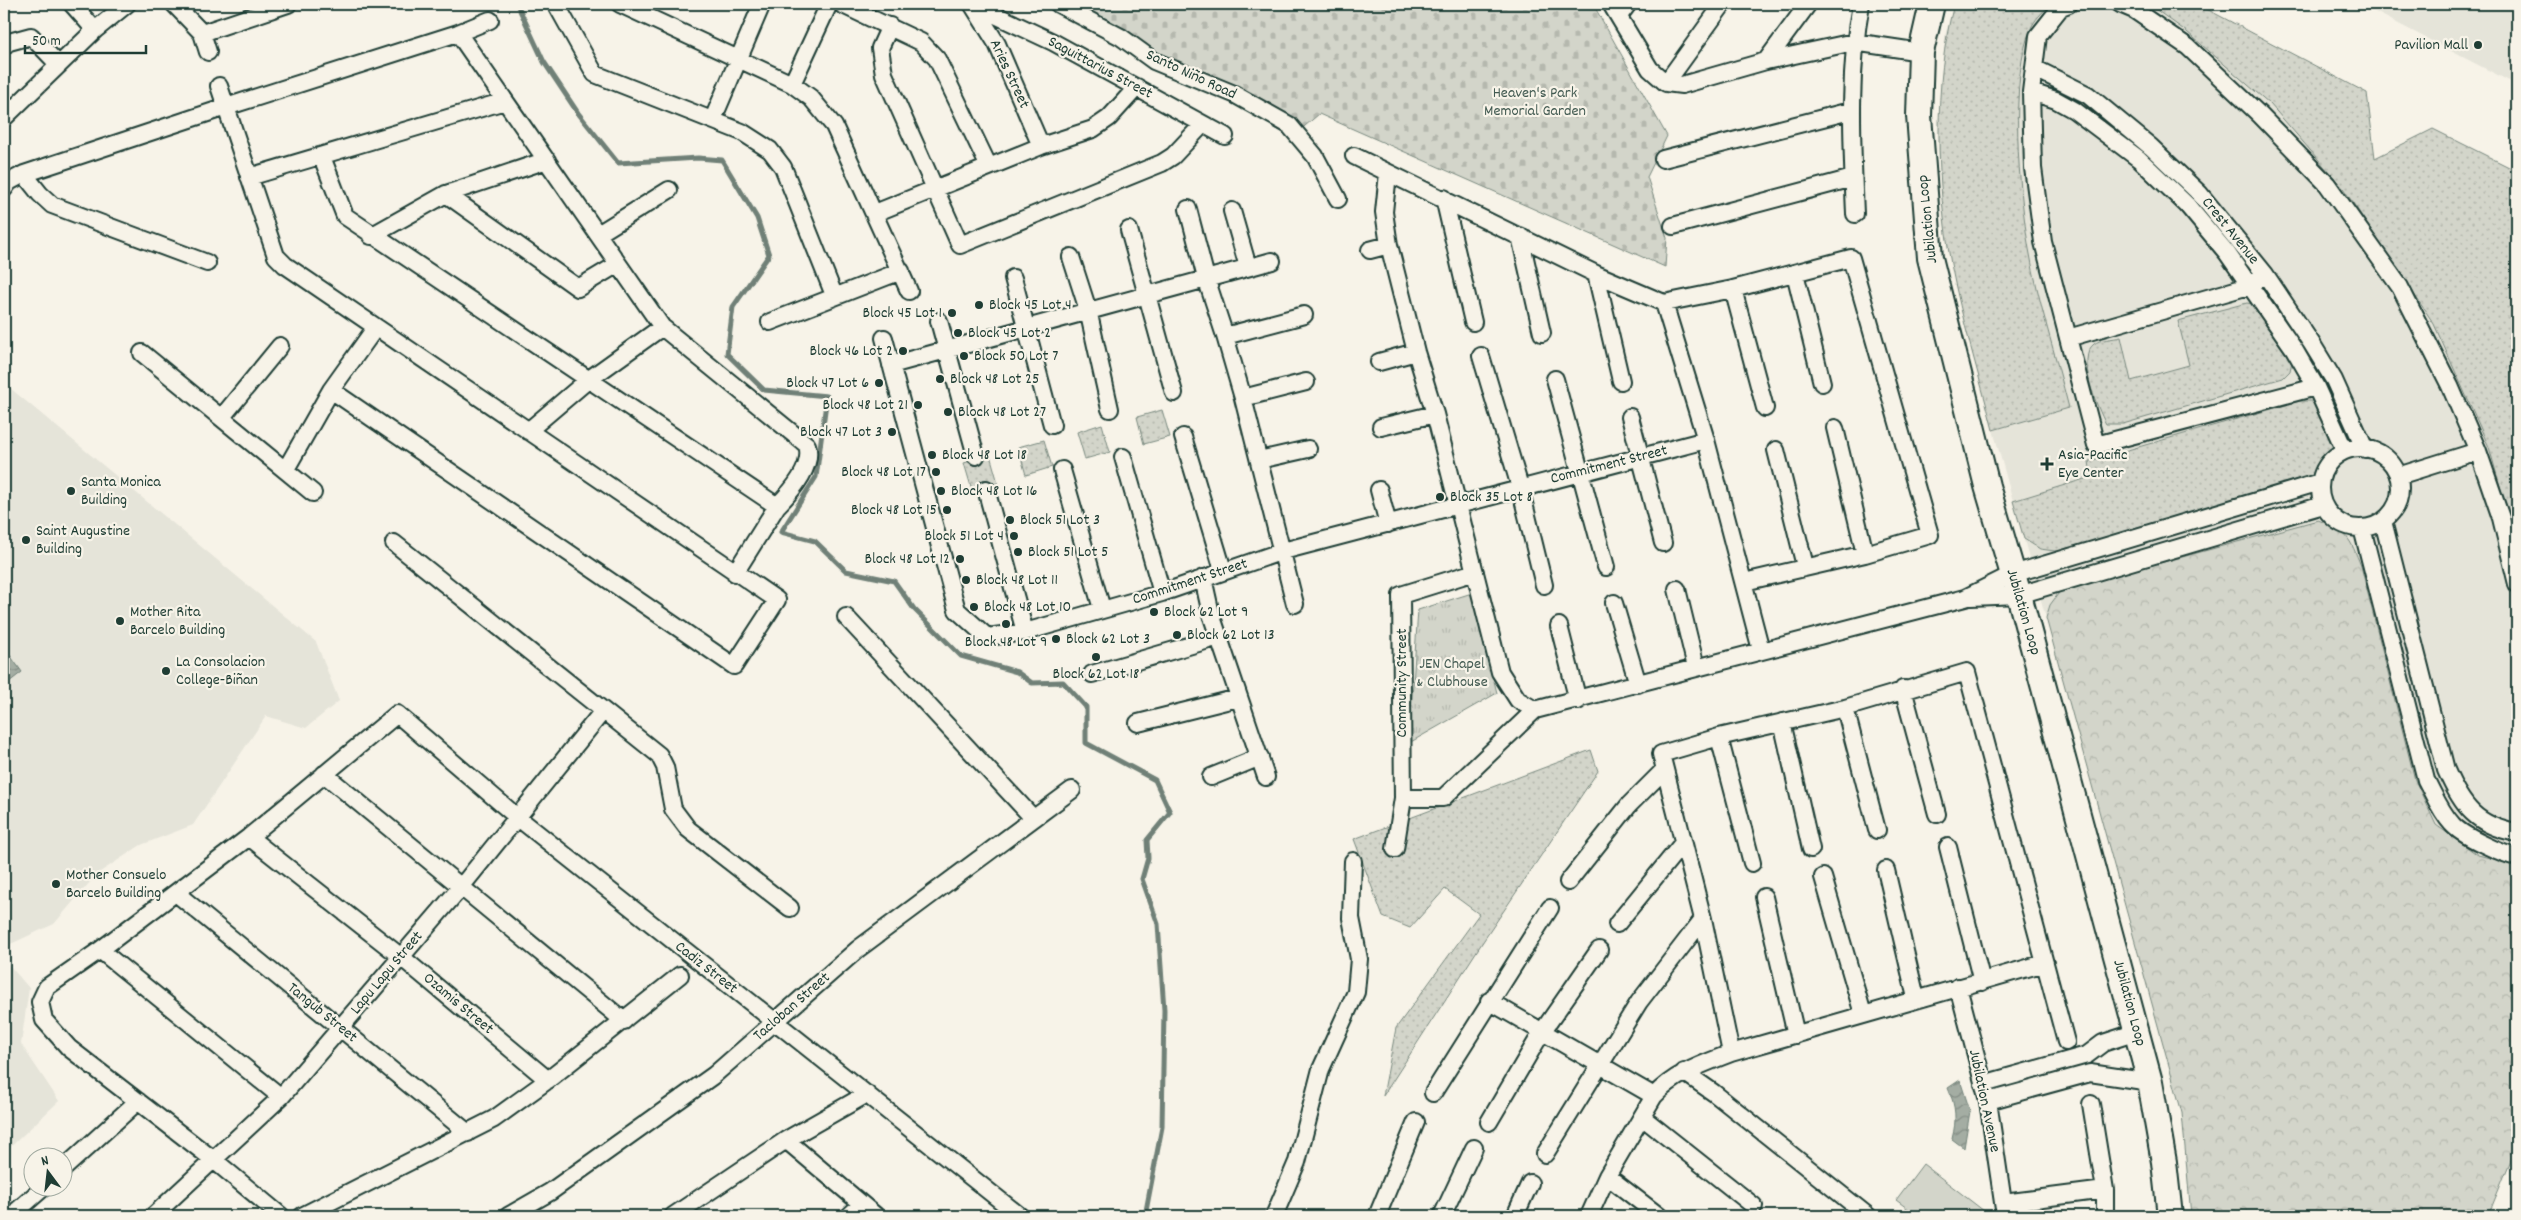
<svg xmlns="http://www.w3.org/2000/svg" width="2521" height="1220" font-family="Dekko,sans-serif">
  <style>
    .built { fill: #e5e4d9 }
    .grass { fill: url(#grass-dots); stroke: #79897f }
    .forest { fill: url(#forest-crowns); stroke: #79897f }
    .cemetery { fill: url(#cemetery-stones); stroke: #79897f }
    .park { fill: url(#park-tufts); stroke: #79897f }
    .pitch { fill: #d3d5ca; stroke: #79897f }
    .water { fill: url(#water-waves); stroke: #6f8077 }
    .lines { fill: none; stroke-linecap: round; stroke-linejoin: round }
    .stream { stroke: #6f8077; stroke-width: 5 }
    .street-casing { stroke: #1f3d34; stroke-width: 20 }
    .secondary-casing { stroke: #1f3d34; stroke-width: 28 }
    .street { stroke: #f7f3e8; stroke-width: 16 }
    .secondary { stroke: #f7f3e8; stroke-width: 24 }
    .poi-dot { fill: #1f3d34; stroke: #f7f3e8; stroke-width: 2 }
    .labels { text-anchor: middle; dominant-baseline: central; stroke-width: 4.5; stroke-linejoin: round; paint-order: stroke }
    .poi-label { font-size: 16px; fill: #1f3d34; stroke: #f7f3e8; text-anchor: start }
    .street-label { font-size: 16px; fill: #1f3d34; stroke: #f7f3e8 }
    .park-label { font-size: 16px; fill: #435b52; stroke: #f7f3e8 }
  </style>
  <defs>
    <pattern id="grass-dots" width="8" height="8" patternUnits="userSpaceOnUse" patternTransform="scale(1.25)"><rect width="8" height="8" fill="#d3d5ca"/><path d="M2 2h.1M6 6h.1" fill="none" stroke="#b5b8ae" stroke-width="1.8" stroke-linecap="round"/></pattern>
    <pattern id="forest-crowns" width="20" height="18" patternUnits="userSpaceOnUse" patternTransform="scale(1.25)"><rect width="20" height="18" fill="#d3d5ca"/><path d="M2 6a3 3 0 1 1 6 0M12 15a3 3 0 1 1 6 0" fill="none" stroke="#b5b8ae"/></pattern>
    <pattern id="cemetery-stones" width="16" height="16" patternUnits="userSpaceOnUse" patternTransform="scale(1.25)"><rect width="16" height="16" fill="#d3d5ca"/><path d="M2 7V4a2 2 0 0 1 4 0v3zM10 15v-3a2 2 0 0 1 4 0v3z" fill="#b5b8ae"/></pattern>
    <pattern id="park-tufts" width="24" height="20" patternUnits="userSpaceOnUse" patternTransform="scale(1.25)"><rect width="24" height="20" fill="#d3d5ca"/><path d="M3 7l-1-3M5 7V3M7 7l1-3M15 17l-1-3M17 17v-4M19 17l1-3" fill="none" stroke="#b5b8ae"/></pattern>
    <pattern id="water-waves" width="16" height="10" patternUnits="userSpaceOnUse" patternTransform="scale(1.25)"><rect width="16" height="10" fill="#a4ada3"/><path d="M0 5q4-4 8 0t8 0" fill="none" stroke="#858e86"/></pattern>
  </defs>
  <rect width="100%" height="100%" fill="#f7f3e8"/>
  <filter id="ink" filterUnits="userSpaceOnUse"><feTurbulence type="fractalNoise" baseFrequency=".02" numOctaves="2"/><feDisplacementMap in="SourceGraphic" scale="10" xChannelSelector="R" yChannelSelector="G"/><feConvolveMatrix kernelMatrix="1 2 1 2 8 2 1 2 1" color-interpolation-filters="sRGB"/></filter>
  <g filter="url(#ink)">
    <path class="built" d="M1954,4H2195L2367,93L2375,158L2433,129L2517,171V865L2478,855L2436,825L2415,780L2050,605L2046,618L1993,430L1951,263L1938,149L1945,36Z
      M2360,4H2517V85Z
      M4,383L316,642L339,701L306,728L266,716L193,825L141,845L97,874L54,924L4,947Z
      M4,959L29,988L21,1044L59,1101L4,1153Z"/>
    <path class="grass" d="M1954,4H2052C2045,9 2036,18 2032,26C2008,76 2019,194 2029,249C2038,302 2056,356 2069,408L1993,430C1979,375 1962,320 1951,264C1936,184 1933,82 1954,4Z
      M2148,4H2197L2367,93L2375,158L2433,129L2517,171V547L2489,447L2434,324L2343,188L2270,104L2187,32Z
      M2247,303L2259,305L2292,361L2290,371L2283,378L2123,424H2106C2097,408 2076,357 2094,344C2100,339 2113,339 2121,337L2131,381L2189,365L2178,321Z
      M2300,401H2312L2320,408L2333,447L2321,464L2315,479L2062,552L2040,549L2024,539L2013,501L2091,477L2089,461Z
      M1162,410L1170,437L1144,444L1137,417Z
      M1102,424L1110,452L1085,459L1077,432Z
      M1044,440L1052,467L1026,475L1018,447Z
      M990,455L998,483L972,490L964,463Z
      M1591,750L1598,771L1482,943L1383,1096L1396,1028L1479,914L1445,889L1410,928L1383,917L1354,839Z"/>
    <path class="forest" d="M2318,520C2347,531 2350,538 2361,566L2415,780L2436,825L2478,855L2517,865V1145L2488,1216H2191L2182,1113L2046,618L2050,605L2061,590Z"/>
    <path class="cemetery" d="M1064,4H1593L1667,136L1647,177L1667,238L1665,267L1319,114L1291,138L1213,89Z"/>
    <path class="park" d="M1472,593L1497,693L1409,743L1418,610Z"/>
    <path class="pitch" d="M1923,1164L1984,1211L1980,1216H1918L1896,1200Z"/>
    <path class="water" d="M4,647L22,672L4,686Z
      M1960,1080L1970,1111L1964,1148L1952,1139C1957,1119 1956,1107 1948,1088Z"/>
    <g class="lines">
      <path class="stream" d="M517,4L544,62L578,113L618,163L698,158L722,160L757,218L769,255L733,307L727,354L764,390L827,396L816,477L781,532L815,541L846,571L894,581L914,609L961,656L1017,672L1032,683L1063,682L1086,707V743L1155,780L1170,812L1147,840L1148,858L1142,879L1158,924L1164,1010L1162,1127L1145,1216"/>
      <g class="street-casing">
        <path id="street" d="M72,4L95,30
          M174,4L202,33L208,52
          M556,4L595,74L742,132L770,150L783,167L834,295
          M620,4L792,84L811,98L834,126L909,291
          M841,4L921,42L937,59L989,167
          M972,4L1053,42L1225,136
          M972,4L997,44L1041,146
          M1058,4L1121,37L1154,61L1234,94L1289,125L1315,156L1338,199
          M1611,4L1650,69L1666,83L1682,85L1766,61L1854,42L1921,52
          M2069,4L2061,7L2038,36L2031,92L2033,168L2043,242L2096,445L2316,387
          M2120,4L2134,10L2188,47L2260,115L2327,184L2400,287L2450,386L2478,451L2501,518L2517,584
          M1619,16L1628,4
          M890,26L880,48L884,74L960,245L1162,163L1173,156L1203,124
          M202,33L288,4
          M4,46L9,42L31,36L59,65
          M1766,61L1808,4
          M2034,68L2088,95L2151,147L2200,194L2265,274L2312,344L2334,380L2365,449
          M1666,83L1723,4
          M792,84L829,4
          M219,86L276,256L285,265L777,600L734,666L331,390
          M2031,92L2056,100L2074,110L2139,159L2187,205L2227,253L2294,349L2316,387L2345,451
          M4,118L95,30L127,4
          M713,119L762,4
          M1354,156L1596,274L1664,303L1733,289L1851,258L1930,535L1865,554L1744,582
          M322,157L345,216L777,506C791,492 814,466 807,445L662,327L458,33
          M1663,159L1850,111
          M1388,173L1384,212L1389,245L1416,352L1435,414L1500,672L1518,700L1535,710L1965,598L2013,574L2320,482
          M24,174L40,194L52,205L207,263
          M249,177L505,101
          M4,189L9,182L24,174L226,107L458,33L490,20
          M446,194L578,288L618,264
          M1444,198L1473,322
          M1188,209L1206,278L1225,336L1243,398L1295,604
          M1232,211L1248,267
          M875,213L1041,146L1093,129L1109,118L1137,87
          M1855,214C1852,143 1848,74 1861,4
          M1673,226L1853,178
          M1129,230L1174,393
          M598,234L669,190
          M371,236L446,194L547,160
          M1520,236L1542,333
          M1370,250L1389,245
          M1071,257L1088,310L1110,409
          M1795,273L1822,383
          M1596,274L1621,381
          M1013,278L1052,425
          M1733,289L1765,408
          M1664,303L1706,440L1761,650
          M939,321L976,456
          M770,322L901,271
          M1225,336L1304,315
          M884,338L957,610L987,637L1025,632L1162,593L1283,551L1706,440
          M2068,338L2249,286L2257,280
          M142,353L313,493
          M1481,356L1520,487L1544,585
          M1379,362L1416,352
          M891,365L1272,261
          M1555,379L1606,567
          M1243,398L1306,382
          M222,417L280,346
          M1630,417L1663,543
          M1381,427L1435,414
          M1835,428L1865,554
          M528,431L588,380L662,327
          M1183,437L1223,570
          M2320 488a40 40 0 1 1 80 0a40 40 0 1 1-80 0Z
          M1776,450L1805,566
          M1123,457L1162,593
          M1259,460L1308,449
          M286,469L331,390L376,327
          M1062,470L1102,609
          M2398,476L2478,451
          M986,489L1025,632
          M1379,490L1388,524
          M2383,521L2446,770C2462,807 2477,826 2517,833
          M2362,528L2426,780C2434,795 2440,811 2452,824C2462,836 2502,854 2517,857
          M394,543L659,755L665,767L673,809L688,829L790,908
          M735,573L777,506
          M1203,578L1211,614L1266,777
          M1677,589L1696,667
          M1971,597L2019,595L2323,505
          M1614,603L1638,684
          M846,617L1033,818
          M1559,626L1578,701
          M1092,674L1219,637
          M1903,689L1937,814
          M1845,708L1877,830
          M1782,722L1811,849
          M1138,723L1238,698
          M1719,737L1752,863
          M324,774L624,1021
          M1211,777L1260,757
          M1403,798H1443L1535,710
          M249,837L400,956L548,1080
          M1948,847L1982,982
          M1395,849L1403,798L1401,595L1475,572
          M1886,870L1916,998
          M1823,877L1863,1014
          M1568,882L1629,805L1663,771
          M176,893L468,1133
          M1764,897L1796,1035
          M1617,924L1682,844
          M100,950L281,1097
          M1958,987L1988,1101L2005,1216
          M1489,1001L1654,1096
          M1731,1053L1703,919L1661,754L1719,737L1845,708L1967,672L2066,1042
          M1684,1072L1714,1093L1868,1216
          M1983,1084L2087,1055L2103,1043L2137,1032
          M1433,1093L1550,908
          M1988,1101L2090,1073L2150,1082
          M2091,1104L2105,1190V1216
          M1642,1117L1754,1206
          M1489,1122L1542,1032L1599,950
          M786,1140L876,1216
          M1545,1154L1639,1002L1703,919
          M62,1170L138,1101
          M1607,1176L1659,1216
          M2003,1203L2105,1190
          M11,1216L43,1188
          M153,1216L281,1097L461,887L603,711
          M281,1216L215,1161L69,1048L44,1020L40,1002L47,987L100,950L249,837L397,714L517,817L1020,1216
          M302,1216L494,1119L548,1080L680,975
          M508,1216L550,1192L714,1075L858,949L1072,790
          M673,1216L786,1140L867,1094
          M849,1216L861,1205
          M1274,1216L1297,1162L1321,1069L1356,992L1359,959L1351,918L1353,861
          M1377,1216L1416,1122
          M1442,1216L1474,1148
          M1515,1216L1530,1183
          M1589,1216L1607,1176L1654,1096C1675,1073 1703,1064 1731,1053L2045,963"/>
      </g>
      <g class="secondary-casing">
        <path id="secondary" d="M1932,4L1921,52L1919,116L1930,258L1987,486L2019,595L2150,1082L2164,1162L2170,1216"/>
      </g>
      <use href="#street" class="street"/>
      <use href="#secondary" class="secondary"/>
    </g>
  </g>
  <g class="poi-dot">
    <circle cx="2478" cy="45" r="5"/>
    <circle cx="979" cy="305" r="5"/>
    <circle cx="952" cy="313" r="5"/>
    <circle cx="958" cy="333" r="5"/>
    <circle cx="903" cy="351" r="5"/>
    <circle cx="964" cy="356" r="5"/>
    <circle cx="940" cy="379" r="5"/>
    <circle cx="879" cy="383" r="5"/>
    <circle cx="918" cy="405" r="5"/>
    <circle cx="948" cy="412" r="5"/>
    <circle cx="892" cy="432" r="5"/>
    <circle cx="932" cy="455" r="5"/>
    <path d="M2044.5 456.5h5v5h5v5h-5v5h-5v-5h-5v-5h5z"/>
    <circle cx="936" cy="472" r="5"/>
    <circle cx="71" cy="491" r="5"/>
    <circle cx="941" cy="491" r="5"/>
    <circle cx="1440" cy="497" r="5"/>
    <circle cx="947" cy="510" r="5"/>
    <circle cx="1010" cy="520" r="5"/>
    <circle cx="1014" cy="536" r="5"/>
    <circle cx="26" cy="540" r="5"/>
    <circle cx="1018" cy="552" r="5"/>
    <circle cx="960" cy="559" r="5"/>
    <circle cx="966" cy="580" r="5"/>
    <circle cx="974" cy="607" r="5"/>
    <circle cx="1154" cy="612" r="5"/>
    <circle cx="120" cy="621" r="5"/>
    <circle cx="1006" cy="624" r="5"/>
    <circle cx="1177" cy="635" r="5"/>
    <circle cx="1056" cy="639" r="5"/>
    <circle cx="1096" cy="657" r="5"/>
    <circle cx="166" cy="671" r="5"/>
    <circle cx="56" cy="884" r="5"/>
  </g>
  <g class="labels">
    <g class="poi-label">
      <text x="2468" y="45" text-anchor="end">Pavilion Mall</text>
      <text x="989" y="305">Block 45 Lot 4</text>
      <text x="942" y="313" text-anchor="end">Block 45 Lot 1</text>
      <text x="968" y="333">Block 45 Lot 2</text>
      <text x="893" y="351" text-anchor="end">Block 46 Lot 2</text>
      <text x="974" y="356">Block 50 Lot 7</text>
      <text x="950" y="379">Block 48 Lot 25</text>
      <text x="869" y="383" text-anchor="end">Block 47 Lot 6</text>
      <text x="908" y="405" text-anchor="end">Block 48 Lot 21</text>
      <text x="958" y="412">Block 48 Lot 27</text>
      <text x="882" y="432" text-anchor="end">Block 47 Lot 3</text>
      <text x="942" y="455">Block 48 Lot 18</text>
      <text x="2058" y="455">Asia-Pacific<tspan x="2058" dy="18">Eye Center</tspan></text>
      <text x="926" y="472" text-anchor="end">Block 48 Lot 17</text>
      <text x="81" y="482">Santa Monica<tspan x="81" dy="18">Building</tspan></text>
      <text x="951" y="491">Block 48 Lot 16</text>
      <text x="1450" y="497">Block 35 Lot 8</text>
      <text x="937" y="510" text-anchor="end">Block 48 Lot 15</text>
      <text x="1020" y="520">Block 51 Lot 3</text>
      <text x="36" y="531">Saint Augustine<tspan x="36" dy="18">Building</tspan></text>
      <text x="1004" y="536" text-anchor="end">Block 51 Lot 4</text>
      <text x="1028" y="552">Block 51 Lot 5</text>
      <text x="950" y="559" text-anchor="end">Block 48 Lot 12</text>
      <text x="976" y="580">Block 48 Lot 11</text>
      <text x="984" y="607">Block 48 Lot 10</text>
      <text x="130" y="612">Mother Rita<tspan x="130" dy="18">Barcelo Building</tspan></text>
      <text x="1164" y="612">Block 62 Lot 9</text>
      <text x="1187" y="635">Block 62 Lot 13</text>
      <text x="1066" y="639">Block 62 Lot 3</text>
      <text x="1006" y="642" text-anchor="middle">Block 48 Lot 9</text>
      <text x="176" y="662">La Consolacion<tspan x="176" dy="18">College-Biñan</tspan></text>
      <text x="1096" y="674" text-anchor="middle">Block 62 Lot 18</text>
      <text x="66" y="875">Mother Consuelo<tspan x="66" dy="18">Barcelo Building</tspan></text>
    </g>
    <g class="street-label">
      <text transform="translate(1100 68) rotate(28)">Saguittarius Street</text>
      <text transform="translate(1009 74) rotate(65)">Aries Street</text>
      <text transform="translate(1191 75) rotate(25)">Santo Niño Road</text>
      <text transform="translate(1928 219) rotate(-96)">Jubilation Loop</text>
      <text transform="translate(2230 231) rotate(51)">Crest Avenue</text>
      <text transform="translate(1609 465) rotate(-14)">Commitment Street</text>
      <text transform="translate(1190 582) rotate(-18)">Commitment Street</text>
      <text transform="translate(2023 612) rotate(74)">Jubilation Loop</text>
      <text transform="translate(1402 683) rotate(-90)">Community Street</text>
      <text transform="translate(706 968) rotate(38)">Cadiz Street</text>
      <text transform="translate(387 973) rotate(-50)">Lapu Lapu Street</text>
      <text transform="translate(2129 1003) rotate(75)">Jubilation Loop</text>
      <text transform="translate(458 1004) rotate(40)">Ozamis Street</text>
      <text transform="translate(792 1007) rotate(-41)">Tacloban Street</text>
      <text transform="translate(322 1013) rotate(39)">Tangub Street</text>
      <text transform="translate(1984 1101) rotate(78)">Jubilation Avenue</text>
    </g>
    <g class="park-label">
      <text x="1535" y="93">Heaven's Park<tspan x="1535" dy="18">Memorial Garden</tspan></text>
      <text x="1452" y="664">JEN Chapel<tspan x="1452" dy="18">&amp; Clubhouse</tspan></text>
    </g>
  </g>
  <rect width="2521" height="1220" fill="none" stroke="#f7f3e8" stroke-width="20"/>
  <rect x="10" y="10" width="2501" height="1200" fill="none" stroke="#1f3d34" stroke-width="2" filter="url(#ink)"/>
  <g transform="translate(48 1172) rotate(345)"><circle r="24" fill="#f7f3e8" stroke="#a1aaa0"/>
  <path d="M0-4L9 19L0 12L-9 19Z" fill="#1f3d34"/>
  <text y="-8" font-size="14" font-weight="bold" text-anchor="middle" fill="#1f3d34">N</text>
  </g>
  <path d="M25 45v8h121v-8" fill="none" stroke="#1f3d34" stroke-width="2.5"/>
  <text x="32" y="45" font-size="15" fill="#1f3d34" stroke="#f7f3e8" stroke-width="4" paint-order="stroke">50 m</text>
</svg>
